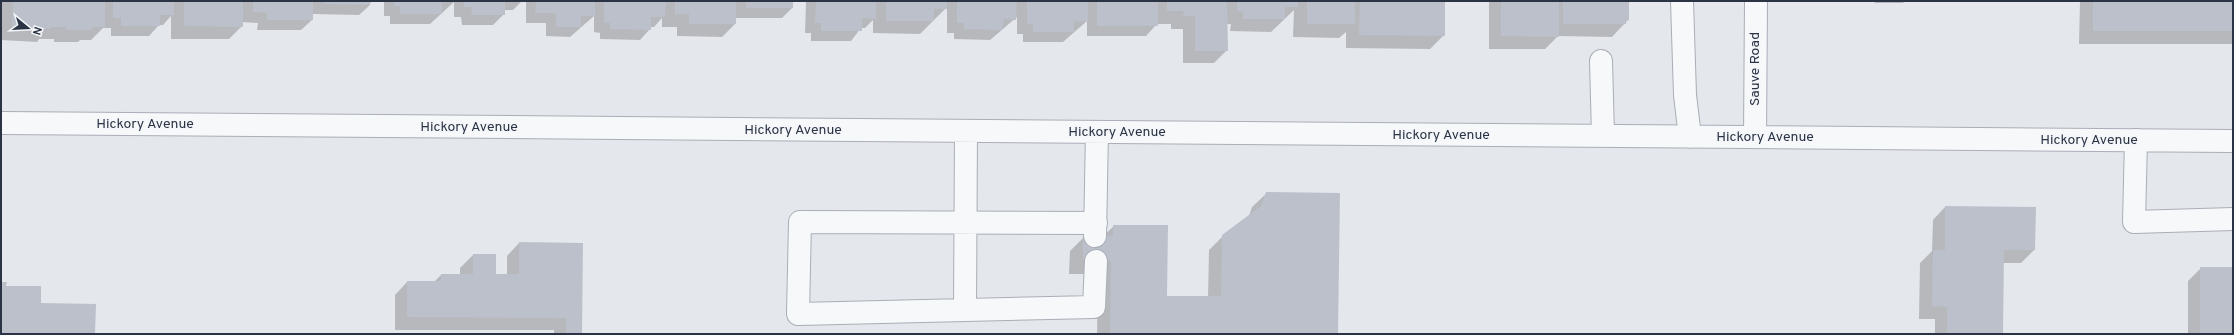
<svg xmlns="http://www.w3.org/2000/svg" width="2234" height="335" font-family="Overpass,sans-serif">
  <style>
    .shadow { fill: #0003 }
    .building { fill: #bbc0ca }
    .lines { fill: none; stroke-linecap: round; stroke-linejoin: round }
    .minor-casing { stroke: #a9aeb7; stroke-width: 24 }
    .minor { stroke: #f7f8fa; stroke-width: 22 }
    .labels { text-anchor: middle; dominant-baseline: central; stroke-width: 3; stroke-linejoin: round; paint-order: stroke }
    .street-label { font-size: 14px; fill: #2b3445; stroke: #f4f6f9 }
  </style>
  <rect width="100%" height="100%" fill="#e4e7ec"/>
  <path class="shadow" d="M1,1H370V5L359,15L312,14V20L301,30H257L258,23L242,22V26L229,39H171V16L163,25H159L149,36H111V28H103L91,40H80L78,42H54V39H39L37,42L1,40Z
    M384,1H522L513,10H504V14L493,25H462L461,17H454V2L430,24H390V16H384Z
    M526,1H792V8L782,18H735V24L722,37L677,36V27H662V18L654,27H650V29L640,40L600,39V33L594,32V16L570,37L546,36V23H526Z
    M806,1H1444V35L1430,49L1346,48V32L1339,38L1293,37L1294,10L1271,32L1230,31L1231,24H1227V50L1214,63H1183V29H1171V24H1157L1146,36H1087V21L1063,42H1023V34H1017V17L990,40L954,39V33H947V7L920,34L873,33V20L865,28H861L851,41H811V33H805Z
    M1489,1H1628V20L1612,37L1558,36L1545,49H1489Z
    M1875,1H1905L1903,3H1875Z
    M2080,1H2233V44H2079Z
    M1267,193L1337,334H1097L1098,274H1069L1070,251L1084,237H1102L1114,226L1166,297H1208L1209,250L1223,236L1249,216L1252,207Z
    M1945,207L2034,250L2021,263H2003L2002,334H1935V319H1919L1920,263L1932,251L1933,220Z
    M519,243L581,334H554V330H395V295L407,282H434L441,275H460V268L473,255L495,275H507V256Z
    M2201,268H2233V334H2188V281Z"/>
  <path class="building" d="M13,1H105V27H92V30H66V27H51L50,29L12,27Z
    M113,1H174V15H160V26H121V18H113Z
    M184,1H243V27L184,26Z
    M253,1H313V20H267V13L253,12Z
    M324,1H371L370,5L324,4Z
    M394,1H442V14H400V6H394Z
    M464,1H505V15H472L471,7H464Z
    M536,1H595V16H581V27H556V13H535Z
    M604,1H666L665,17H651V30L610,29V23L604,22Z
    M675,1H736V24H689V14H675Z
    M746,1H793V8H746Z
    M816,1H876V19L862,18V31H821V23H815Z
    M886,1H947V9H934V21H886Z
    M957,1H1017L1016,20L1004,19L1002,30L964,29V23H957Z
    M1027,1H1088V21L1074,22V32H1033V24H1027Z
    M1097,1H1158V26H1097Z
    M1167,1H1227L1228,51H1195V16H1183L1184,11H1167Z
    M1237,1H1298V7H1285V19H1243V12L1237,11Z
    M1307,1H1355V24H1307Z
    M1360,1H1445V36L1359,35Z
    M1501,1H1559V37L1501,36Z
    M1563,1H1629V20H1626V24H1563Z
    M2093,1H2233V31H2093Z
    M1266,192L1340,193L1338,334H1110L1111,261L1083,260V236H1113V225H1168L1167,296H1221L1222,235L1261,206Z
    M1945,206L2036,207L2035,250H2004L2003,334H1947V307L1932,306L1933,250H1945Z
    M519,242L583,243L582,334H566V318L407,317V281H441V274H473V254H496V274H519Z
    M2200,267H2233V334H2200Z
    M1,282H7L6,286H41V303L96,304L95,334H1Z"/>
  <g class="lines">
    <g class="minor-casing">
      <path id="minor" d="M1682,1L1685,95L1690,137
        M1601,61L1603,136
        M1,123L2233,141
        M1755,137L1756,1
        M2136,140L2134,222L2233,219
        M1096,223L800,222L798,314L1094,307L1096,261
        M1095,236L1097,132
        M965,309L966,131"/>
    </g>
    <use href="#minor" class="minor"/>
  </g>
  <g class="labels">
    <g class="street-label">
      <text transform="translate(1755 69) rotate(-90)">Sauve Road</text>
      <text x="145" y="124">Hickory Avenue</text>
      <text x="469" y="127">Hickory Avenue</text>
      <text x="793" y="130">Hickory Avenue</text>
      <text x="1117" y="132">Hickory Avenue</text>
      <text x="1441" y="135">Hickory Avenue</text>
      <text x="1765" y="137">Hickory Avenue</text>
      <text x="2089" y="140">Hickory Avenue</text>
    </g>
  </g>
  <rect width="2234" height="335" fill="none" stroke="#2b3445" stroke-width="4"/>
  <g transform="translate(28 28) rotate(108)" stroke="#f4f6f9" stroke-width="3" paint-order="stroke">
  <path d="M0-3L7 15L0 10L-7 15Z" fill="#2b3445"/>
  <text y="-6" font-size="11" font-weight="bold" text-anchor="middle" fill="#2b3445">N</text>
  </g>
</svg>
